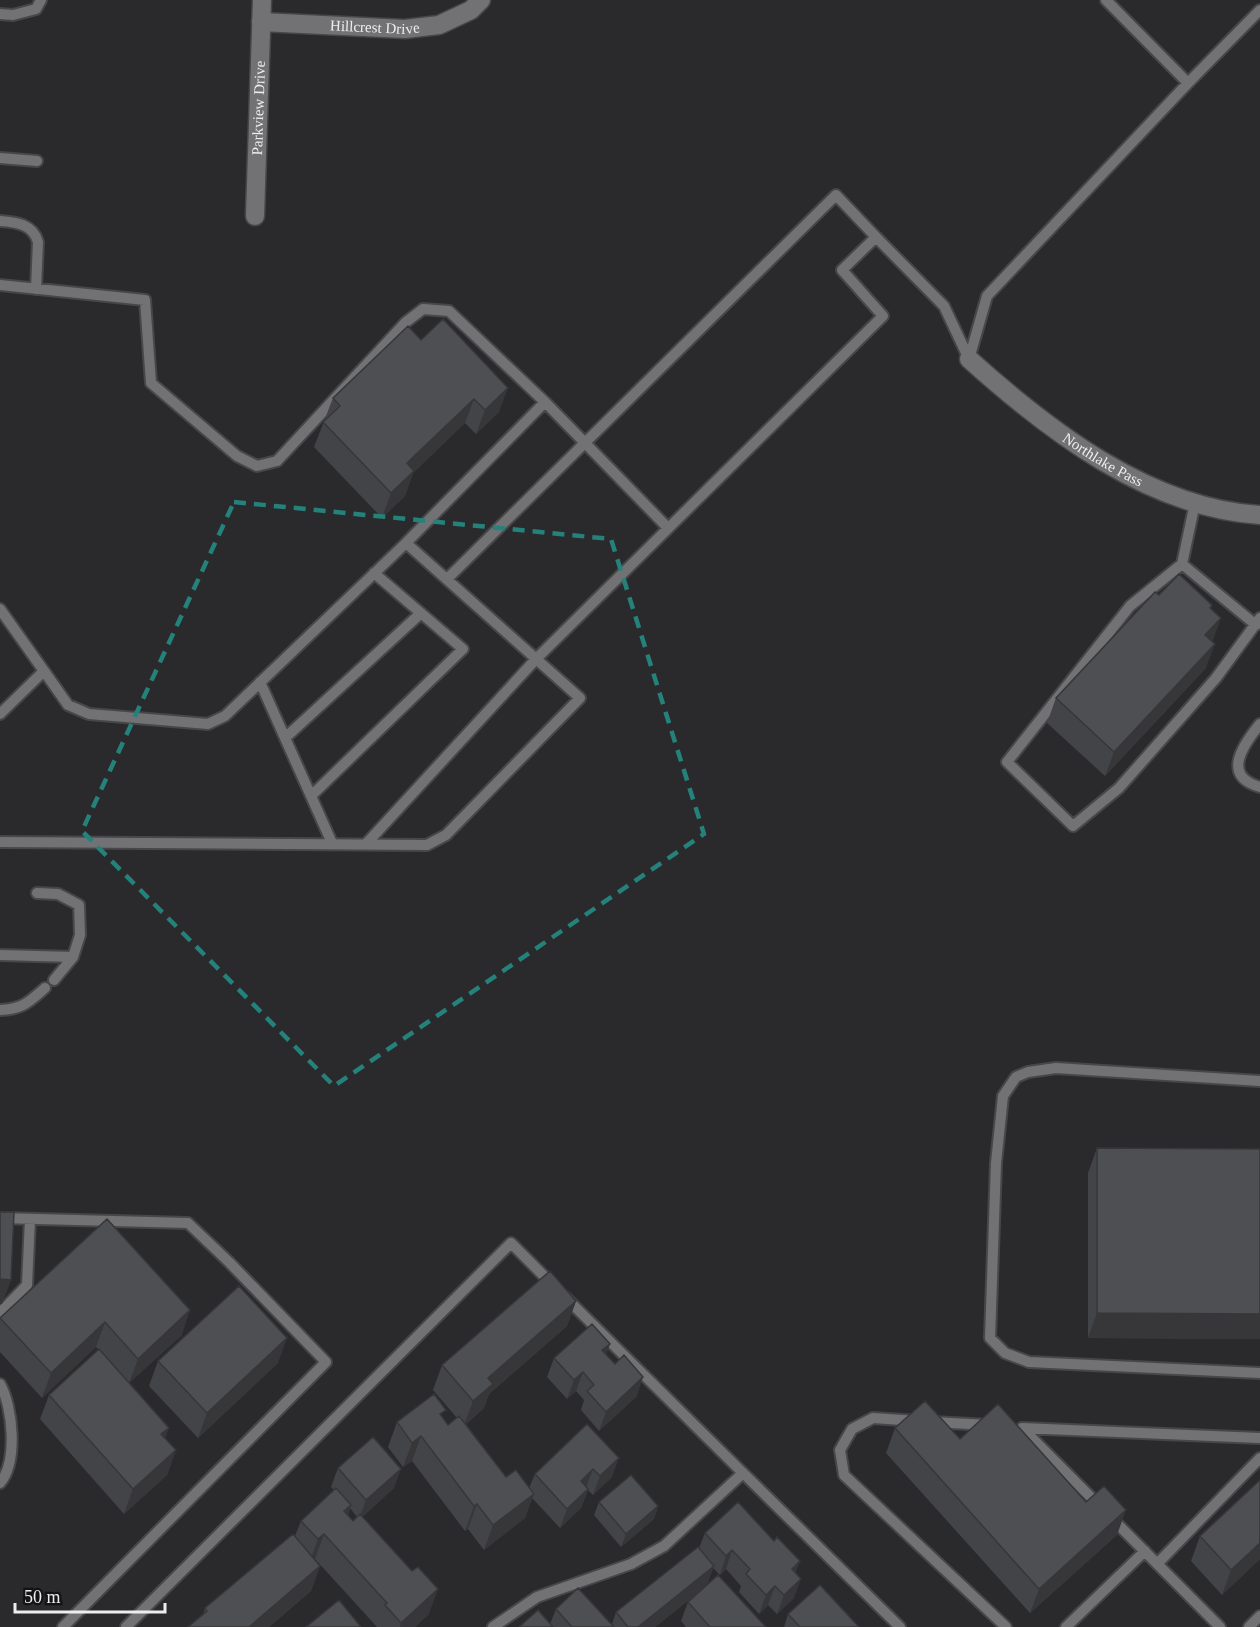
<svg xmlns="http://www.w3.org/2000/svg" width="1260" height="1627" font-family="'Times New Roman',serif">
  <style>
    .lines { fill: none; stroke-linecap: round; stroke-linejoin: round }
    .service-casing { stroke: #474749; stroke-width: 14 }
    .minor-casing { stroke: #474749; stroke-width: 21 }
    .service { stroke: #727275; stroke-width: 10 }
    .minor { stroke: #727275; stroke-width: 18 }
    .wall { fill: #434447; fill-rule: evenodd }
    .shaded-wall { fill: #373739 }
    .building { fill: #4e4f52; stroke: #373739; stroke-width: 1.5 }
    .marked { fill: none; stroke: #25827b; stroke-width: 4.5; stroke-dasharray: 12 8; stroke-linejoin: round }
    .labels { text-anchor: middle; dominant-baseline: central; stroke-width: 6; stroke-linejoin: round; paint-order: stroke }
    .street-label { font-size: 15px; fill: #ededef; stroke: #131314 }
  </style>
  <rect width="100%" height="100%" fill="#2a2a2d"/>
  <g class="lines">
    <g class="service-casing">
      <path id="service" d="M1106,0L1188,83
        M0,14L13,15L36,9L41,0
        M0,158L37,161
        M0,221C16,222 33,224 38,242L36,289
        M876,237L944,306L969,359
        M0,285L145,300L151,383L237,456L257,466L277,461L406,322L423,309L449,311L545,402L406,543L580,698L446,835L427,845L0,842
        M969,359L987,296L1188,83L1260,10
        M545,402L668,528
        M1195,503L1182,564L1256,625
        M1182,564L1130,606L1007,762L1073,826L1119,788L1216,678L1260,618
        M0,609L44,671L0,714
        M44,671L68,705L89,714L208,724L225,716L406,543
        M260,682L332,843
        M1260,724C1243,745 1221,776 1260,787
        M285,738L421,613
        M311,796L463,649L374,573
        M366,844L536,659L883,316L842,270L876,237L836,195L447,579
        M37,893L58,894L79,905L80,935L73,957L54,980
        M0,955L73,957
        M0,1010C23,1009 29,1002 45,988
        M1260,1081L1056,1068L1028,1072L1016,1077L1003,1096L996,1163L990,1338L1005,1353L1029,1362L1260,1373
        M0,1218L188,1223L229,1262L326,1362L63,1627
        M564,1296L743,1473
        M0,1313L27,1285L30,1219
        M0,1384C13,1407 18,1462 0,1483
        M917,1421L873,1418L852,1429L840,1450L844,1475L1006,1627
        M932,1422L989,1425
        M1157,1564L1260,1458
        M126,1627L511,1243L553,1285
        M493,1627L537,1597L631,1564L664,1546L743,1473L900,1627
        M1066,1627L1145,1551
        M1220,1627L1022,1428L1260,1438
        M1249,1627L1260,1616"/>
    </g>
    <g class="minor-casing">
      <g id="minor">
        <path id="s1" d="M261,22L405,29L439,25L471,10L481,0"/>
        <path id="s2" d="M255,216L262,0"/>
        <path id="s3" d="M969,359C1049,431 1149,508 1260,515"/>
      </g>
    </g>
    <use href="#service" class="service"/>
    <use href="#minor" class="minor"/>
  </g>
  <path class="wall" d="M421,340L499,412L476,434L465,423L413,473L405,496L382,518L314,447L333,398Z
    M1159,595L1212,605L1211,609L1212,641L1206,668L1105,776L1047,723L1056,698Z
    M1097,1148L1260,1149V1339L1088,1338V1173Z
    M107,1219L182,1335L129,1383L165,1438L176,1450L167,1475L124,1514L40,1419L49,1395L99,1350L96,1347L42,1398L0,1352V1318Z
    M576,1301L567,1326L489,1394L484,1408L466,1424L506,1477L529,1488L535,1474L587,1424L612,1477L593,1495L588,1490L581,1508L560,1528L532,1498L525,1518L484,1550L468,1529L465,1531L412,1461L403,1467L388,1447L397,1422L443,1418L448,1425L457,1418L433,1390L442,1365Z
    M610,1344L606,1354L637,1396L599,1431L581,1410L584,1400L576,1391L567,1399L547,1377L554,1358Z
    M158,1361L278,1363L198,1438L149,1386Z
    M895,1428L960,1439L1086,1502L1117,1535L1030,1613L886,1453Z
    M338,1468L394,1488L362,1517L429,1614L415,1627H377L315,1559L320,1566L311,1591L269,1627H188L203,1615L205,1608L295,1536L301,1521L334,1490L331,1487ZM350,1508L357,1517L353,1521L348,1515Z
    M1260,1480V1559L1222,1595L1191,1561L1200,1536Z
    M599,1502L658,1506L654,1519L621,1547L594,1515Z
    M705,1533L774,1541L800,1561L795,1573L794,1598L777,1614L768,1605L759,1614L739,1592L741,1586L726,1569L720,1575L713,1568L707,1585L766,1627H686L681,1621L688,1602L704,1588L655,1627H519L550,1624L556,1609L612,1624L616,1612L699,1548Z
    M788,1614L859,1627H784Z"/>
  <path class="shaded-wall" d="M508,388L499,412L476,434L485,410Z
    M474,399L465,423L413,473L405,496L382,518L391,493L407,463Z
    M1221,618L1212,643L1205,635Z
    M1215,644L1206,668L1105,776L1114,752Z
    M0,1279L11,1280L2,1304H0Z
    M576,1301L567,1326L489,1394L484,1408L464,1425L473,1401L488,1378Z
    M190,1310L182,1335L129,1383L138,1359Z
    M1097,1313L1260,1314V1339L1088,1338Z
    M105,1322L96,1347L42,1398L51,1373Z
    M287,1338L278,1363L198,1438L207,1413Z
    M610,1344L603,1362L602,1350Z
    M583,1372L576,1391L567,1399L574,1380Z
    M643,1377L637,1396L599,1431L606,1412Z
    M169,1428L160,1452L161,1434Z
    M421,1436L412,1461L403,1467L412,1443Z
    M176,1450L167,1475L124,1514L133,1489Z
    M619,1458L612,1477L593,1495L600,1476Z
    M401,1469L394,1488L359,1519L366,1500Z
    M593,1469L586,1488L581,1481Z
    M588,1489L581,1508L560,1528L567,1509Z
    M534,1494L525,1518L484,1550L493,1525Z
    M477,1504L468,1529L465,1531L474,1506Z
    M351,1505L342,1529L344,1511Z
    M658,1506L654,1519L621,1547L626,1534Z
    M1126,1510L1117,1535L1030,1613L1039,1589Z
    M324,1534L315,1559L309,1564L318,1539Z
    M1260,1543V1559L1222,1595L1231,1570Z
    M732,1550L726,1569L720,1575L726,1556Z
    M800,1561L793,1580L792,1569Z
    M320,1566L311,1591L269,1627H249Z
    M714,1566L707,1585L655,1627H638Z
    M801,1579L794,1598L777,1614L784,1595Z
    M775,1586L768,1605L759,1614L766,1595Z
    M438,1589L429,1614L415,1627H400L401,1623Z"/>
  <path class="building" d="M443,319L508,388L485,410L474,399L407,463L414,471L391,493L323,422L340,406L333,398L408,326L421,340Z
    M1179,574L1212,605L1210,608L1221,618L1205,635L1215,644L1114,752L1056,698L1155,592L1159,595Z
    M1097,1148L1260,1149V1314L1097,1313Z
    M0,1212H14L11,1280L0,1279Z
    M107,1219L190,1310L138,1359L105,1322L51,1373L0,1318Z
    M550,1271L576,1301L488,1378L493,1384L473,1401L442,1365Z
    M239,1286L287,1338L207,1413L158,1361Z
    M592,1324L610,1344L602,1350L615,1364L624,1355L643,1377L606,1412L587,1391L594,1385L583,1372L574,1380L554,1358Z
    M99,1349L169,1428L161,1434L176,1450L133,1489L49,1395Z
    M434,1394L446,1410L440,1414L448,1425L459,1416L506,1477L516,1470L534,1494L493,1525L477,1504L474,1506L421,1436L412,1443L397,1422Z
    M925,1401L960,1439L998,1404L1086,1502L1104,1486L1126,1510L1039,1589L895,1428Z
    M587,1424L619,1458L600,1476L593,1469L581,1481L588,1489L567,1509L535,1474Z
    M373,1437L401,1469L366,1500L338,1468Z
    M631,1475L658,1506L626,1534L599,1502Z
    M1260,1480V1543L1231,1570L1200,1536Z
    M336,1488L351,1505L344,1511L353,1521L360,1514L412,1571L418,1567L438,1589L401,1623L385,1605L387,1603L324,1534L318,1539L301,1521Z
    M738,1502L774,1541L777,1537L800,1561L792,1569L801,1579L784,1595L775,1586L766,1595L746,1574L750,1569L732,1550L726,1556L705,1533Z
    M293,1534L320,1566L249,1627H188L207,1611L205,1608Z
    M698,1547L714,1566L638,1627H628L616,1612Z
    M718,1575L766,1627H710L688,1602Z
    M820,1585L859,1627H800L788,1614Z
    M578,1588L614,1627H572L556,1609Z
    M339,1600L361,1627H306Z
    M538,1610L553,1627H519Z"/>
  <path class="marked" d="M234,502L611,539L704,834L334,1086L82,831Z"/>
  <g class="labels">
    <g class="street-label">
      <text stroke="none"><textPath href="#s1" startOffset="114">Hillcrest Drive</textPath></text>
      <text stroke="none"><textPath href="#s2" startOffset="108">Parkview Drive</textPath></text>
      <text stroke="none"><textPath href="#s3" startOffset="168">Northlake Pass</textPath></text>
    </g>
  </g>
  <path d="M15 1603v9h150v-9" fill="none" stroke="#ededef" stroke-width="3"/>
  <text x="24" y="1603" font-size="18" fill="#ededef" stroke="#131314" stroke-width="4.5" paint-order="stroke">50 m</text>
</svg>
